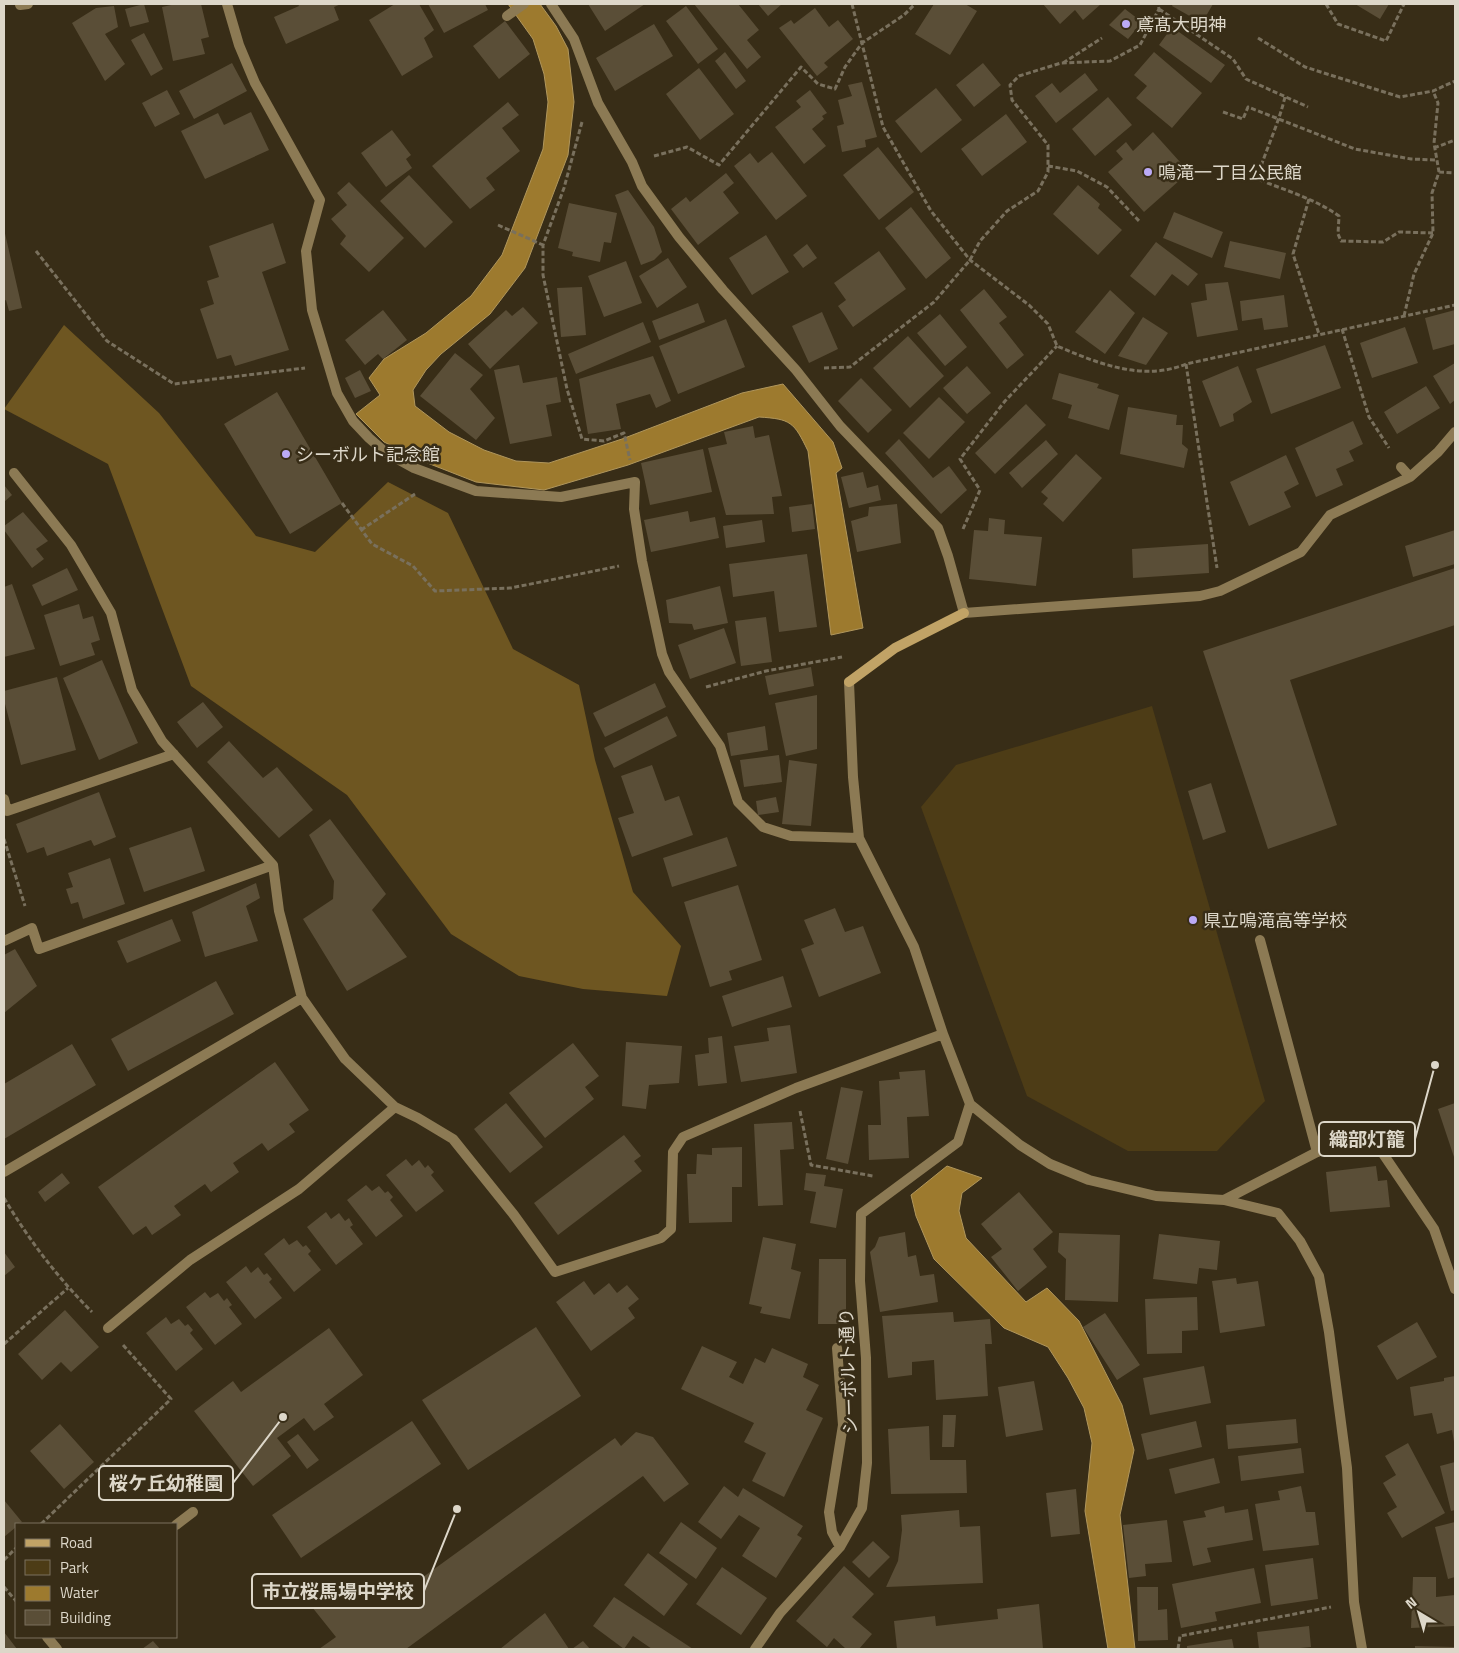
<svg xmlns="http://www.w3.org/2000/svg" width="1459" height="1653" font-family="'Titillium Web','Noto Sans JP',sans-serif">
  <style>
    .green { fill: #4d3c16 }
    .forest { fill: #6e5621 }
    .water { fill: #9d7a2e; stroke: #b0965c }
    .building { fill: #5a4e37 }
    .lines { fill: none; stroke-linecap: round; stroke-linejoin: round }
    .path { stroke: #79705d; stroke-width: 3; stroke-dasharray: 5 2.5; stroke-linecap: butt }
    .lane { stroke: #8c7a54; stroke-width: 10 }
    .street { stroke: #8c7a54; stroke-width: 10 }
    .secondary { stroke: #c1a366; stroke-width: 10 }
    .poi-dot { fill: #bbaaf6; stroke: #382d17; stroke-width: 2 }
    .labels { text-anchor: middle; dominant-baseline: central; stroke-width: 5; stroke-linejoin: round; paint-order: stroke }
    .poi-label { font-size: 18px; fill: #ddd7c9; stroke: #382d17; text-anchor: start }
    .street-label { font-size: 18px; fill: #ddd7c9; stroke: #382d17 }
    .leader { fill: none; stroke: #ddd7c9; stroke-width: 2 }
    .callout-dot { fill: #ddd7c9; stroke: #382d17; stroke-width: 2 }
    .callout { fill: #382d17; stroke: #ddd7c9; stroke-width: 2 }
    .callout-label { font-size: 19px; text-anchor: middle; font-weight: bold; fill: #ddd7c9 }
  </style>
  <rect width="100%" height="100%" fill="#382d17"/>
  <path class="green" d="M1152,706L1265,1101L1217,1151H1128L1027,1096L921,807L956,765Z"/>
  <path class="forest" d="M64,325L159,413L256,536L315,552L388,482L448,513L513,649L579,685L595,760L633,892L681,946L667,996L583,989L519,976L451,934L347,795L191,686L108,464L4,409Z"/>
  <path class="water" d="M508,4H540L556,26L568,49L574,102L568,155L525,268L490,314L441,354L426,370L413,390L415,406L449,432L484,450L516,461L549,463L622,439L742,393L783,384L833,442L842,468L836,473L863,628L831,635L808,451C794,422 791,419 759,417L628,465L544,490L476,482L430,464L384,442L356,414L380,395L369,378L384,359L426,333L471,296L502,255L543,149L548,102L544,74L533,39Z
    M947,1166L982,1178L962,1193L959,1211L966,1238L1026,1302L1047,1288L1079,1321L1122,1405L1134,1450L1120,1515L1135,1649H1108L1085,1511L1092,1443L1084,1408L1068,1378L1048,1347L1004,1328L934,1259L916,1216L911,1195Z"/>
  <path class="building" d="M144,4L149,22L130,27L125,9Z
    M176,4H201L209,37L201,39L205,54L173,61L162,7Z
    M298,4H341L334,7L339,20L286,44L274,17L299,6Z
    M395,4H419L434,30L424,38L433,57L402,76L369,20Z
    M428,4H485L488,10L444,33Z
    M588,4H645L605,31Z
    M694,4H738L759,30L747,40L761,57L747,69Z
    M758,4H782L768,16Z
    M934,4H965L977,11L950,55L915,34Z
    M1043,4H1101L1083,20L1075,10L1060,24Z
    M1173,4H1213L1202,23L1172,6Z
    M1355,4H1389L1380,19Z
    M114,6L118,27L105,34L125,64L105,81L72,23L96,8Z
    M686,6L718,49L698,64L666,21Z
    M815,8L829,27L838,20L853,39L824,63L828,67L817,76L779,28L791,20L794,24Z
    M1125,9L1142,22L1128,39L1109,25Z
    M505,21L530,54L499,79L473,46Z
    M654,24L673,56L615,91L596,58Z
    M1172,27L1225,65L1211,83L1159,45Z
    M144,33L163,69L151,76L131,40Z
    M725,52L746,81L736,89L715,61Z
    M1154,52L1202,93L1172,128L1136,98L1147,86L1134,75Z
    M232,63L247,91L194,119L179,91Z
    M983,63L1001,85L974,107L956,85Z
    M699,68L734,114L700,140L666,94Z
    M1085,73L1098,90L1056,123L1035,96L1052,83L1060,93Z
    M862,82L877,137L865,140L866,147L842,152L837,126L844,124L838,100L852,96L848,85Z
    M936,88L962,120L921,153L895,121Z
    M167,90L180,114L155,127L142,103Z
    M810,90L827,113L822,116L824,119L812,129L826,146L804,164L775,127L801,107L796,101Z
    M1108,97L1132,125L1095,156L1072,129Z
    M508,102L519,115L502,128L520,151L486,178L495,190L470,209L432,166Z
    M251,112L269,150L205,179L181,131L218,113L224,125Z
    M1006,114L1027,142L982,176L961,149Z
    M392,130L411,155L406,159L412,168L386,187L361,153Z
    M1153,132L1189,172L1144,212L1108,172L1123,159L1116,151L1126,142L1133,151Z
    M878,147L914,192L879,220L843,175Z
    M772,152L807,196L776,220L734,166L750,153L758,163Z
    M726,173L734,183L723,192L739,213L698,245L671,209L686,197L690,202Z
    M409,175L453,222L425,248L380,201Z
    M349,182L404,238L369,272L340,244L346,236L331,219L347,205L337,193Z
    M1078,185L1100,204L1098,208L1122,230L1098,255L1053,214Z
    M628,190L654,227L662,252L654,260L641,265L615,195Z
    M569,203L617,213L611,243L604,242L600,262L572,256L573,252L558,248Z
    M911,207L951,258L926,279L885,228Z
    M1174,212L1223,232L1212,258L1163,238Z
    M273,223L286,263L262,272L289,350L235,366L231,355L217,359L200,309L214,304L207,281L219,277L209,246Z
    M4,229L22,308L9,311L6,300L4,301Z
    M766,235L789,272L752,295L729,258Z
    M1230,241L1286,253L1280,279L1224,267Z
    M1156,242L1198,274L1188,286L1172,274L1155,296L1130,276Z
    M807,244L817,258L803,268L793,255Z
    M879,251L906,289L853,327L838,306L846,300L834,283Z
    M668,258L687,287L657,308L639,276Z
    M626,261L642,303L604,317L588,276Z
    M1228,282L1238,330L1197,337L1191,303L1207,300L1205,284Z
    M582,287L586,335L561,337L557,288Z
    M984,289L1007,317L999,323L1024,355L1007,369L960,310Z
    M1110,290L1135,313L1105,354L1075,332Z
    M1284,295L1288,327L1264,330L1262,318L1242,321L1240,301Z
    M698,303L705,322L659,340L652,321Z
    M523,307L538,323L490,369L468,344L506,310L512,316Z
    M383,310L407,340L383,359L378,354L365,365L345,340Z
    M1455,310V344L1433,350L1425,318Z
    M822,312L838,349L809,363L792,326Z
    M940,314L967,347L945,366L917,333Z
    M1143,317L1168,333L1146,365L1118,356Z
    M726,319L745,367L678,394L659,346Z
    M643,322L651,342L576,374L568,354Z
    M1405,327L1418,363L1372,378L1360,343Z
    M908,336L944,376L910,408L873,368Z
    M1325,345L1341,388L1271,414L1256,369Z
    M455,353L483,375L470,389L495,418L476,440L420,396Z
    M653,356L671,401L656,408L650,394L616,404L621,429L588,434L579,379Z
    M1455,363V400L1450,404L1433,376Z
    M519,365L523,383L557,377L561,402L546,405L552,436L510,444L494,370Z
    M967,366L991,393L967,414L943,388Z
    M1238,366L1252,402L1233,414L1234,421L1220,427L1202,381Z
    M360,370L371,391L355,398L345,378Z
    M1059,373L1099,384L1097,388L1119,395L1109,430L1068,418L1072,405L1052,399Z
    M861,378L892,410L868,433L838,401Z
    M1426,386L1440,408L1397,434L1384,412Z
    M277,392L342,503L290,534L224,424Z
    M939,397L965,422L929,459L903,433Z
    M1026,404L1046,425L995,474L975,453Z
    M1128,407L1177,415L1176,425H1183L1182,444L1188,449L1184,468L1120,454Z
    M1353,421L1363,444L1349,451L1354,461L1336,469L1343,485L1316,497L1295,448Z
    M753,426L755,438L769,435L782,496L772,497L774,514L726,515L708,448L727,444L724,432Z
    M899,439L933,478L949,466L967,490L941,514L885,453Z
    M1046,440L1058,454L1022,488L1009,473Z
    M703,449L712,492L650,505L641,463Z
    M1076,454L1102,478L1063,522L1043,504L1048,498L1041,492Z
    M1286,455L1299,484L1284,492L1291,507L1249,526L1230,482Z
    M863,472L867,488L878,485L881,500L849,508L841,477Z
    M4,485L12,495L4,502Z
    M812,504L815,529L792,532L789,507Z
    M897,504L901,543L857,552L851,521L868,516L869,507Z
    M688,511L690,522L715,517L719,538L651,552L644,520Z
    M23,512L48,541L36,549L44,559L32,568L4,530V526Z
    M989,518L1005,520L1004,534L1042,537L1036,586L969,579L974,530L988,531Z
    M762,520L765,542L726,548L723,526Z
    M1455,530V564L1413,577L1405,546Z
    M1208,544L1209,573L1133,578L1132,549Z
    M807,554L817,627L779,632L774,591L733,597L729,564Z
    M67,568L78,590L42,606L32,585Z
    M1455,568V625L1290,680L1337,825L1268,849L1203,651Z
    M12,584L35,649L4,657V587Z
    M720,586L728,623L694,630L692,624L669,623L666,600Z
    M79,604L83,619L93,616L100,640L91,643L95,655L60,666L44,615Z
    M766,617L772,662L741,666L735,621Z
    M724,628L736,663L690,679L678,645Z
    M102,660L138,743L99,760L63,678Z
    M811,667L814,686L769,695L765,676Z
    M57,677L76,750L21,765L4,700V691Z
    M655,683L666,707L605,737L593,713Z
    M817,695V749L786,756L775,703Z
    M203,702L223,727L197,748L177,722Z
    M667,716L677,736L614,768L604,748Z
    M765,726L768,750L731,756L727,733Z
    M229,741L263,778L277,767L313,810L279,838L207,762Z
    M779,755L782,782L744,787L740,760Z
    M789,760L817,764L811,826L782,824Z
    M652,765L665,801L679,796L693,835L632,857L618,818L634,813L621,776Z
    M1211,783L1226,832L1203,840L1188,791Z
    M99,792L116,837L94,846L91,840L47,856L44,847L27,853L16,824Z
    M776,797L779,812L758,815L756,801Z
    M330,819L386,894L372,910L407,957L347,991L303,919L333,899L334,881L309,835Z
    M191,827L205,871L144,892L129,848Z
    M727,837L737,866L672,887L663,858Z
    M110,858L125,904L83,919L78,902L71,904L66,889L73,887L68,873Z
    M256,883L260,898L246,906L258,941L205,957L192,912Z
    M738,885L762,960L729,971L732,980L710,987L684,902Z
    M835,908L845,932L863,926L881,973L819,997L801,949L814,944L804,920Z
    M172,919L181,941L127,963L117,941Z
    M15,949L37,986L4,1013V955Z
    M783,976L792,1007L732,1027L722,996Z
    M216,981L234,1014L128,1071L111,1039Z
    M790,1025L797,1073L741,1082L734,1046L769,1041L767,1028Z
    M722,1036L727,1083L698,1086L695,1055L709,1053L708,1038Z
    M626,1042L682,1046L679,1083L649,1085L646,1109L622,1106Z
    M573,1043L599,1076L585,1087L594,1099L545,1138L509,1093Z
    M72,1044L96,1085L4,1139V1084Z
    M275,1062L309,1110L289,1124L295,1132L268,1151L262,1143L233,1163L239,1172L211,1192L205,1184L174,1206L181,1215L152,1235L146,1226L133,1235L98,1187Z
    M925,1070L929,1116L907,1117L909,1158L869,1160L868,1125H881L879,1081L900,1079L899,1072Z
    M841,1087L863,1091L848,1164L826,1159Z
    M506,1103L543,1147L510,1173L474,1129Z
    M1455,1103V1160L1438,1109Z
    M792,1122L794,1149L780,1150L783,1205L758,1206L754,1124Z
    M624,1135L641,1156L634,1161L642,1171L558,1235L534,1203Z
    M742,1147V1187H732V1222L689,1223L687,1174H696L697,1154L712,1155V1148Z
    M406,1159L412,1166L419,1160L425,1168L428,1165L434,1172L431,1175L444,1191L416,1212L386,1175Z
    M1376,1166L1378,1181L1387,1180L1390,1207L1330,1212L1326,1172Z
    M62,1173L70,1183L45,1202L38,1192Z
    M806,1173L826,1175L824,1186L843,1189L836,1228L810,1223L816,1192L804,1190Z
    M366,1185L372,1191L379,1186L385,1193L388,1191L393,1197L390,1200L403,1216L376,1237L347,1200Z
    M1019,1192L1053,1232L1033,1249L1047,1267L1018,1291L991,1257L1002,1249L981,1224Z
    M326,1212L331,1219L339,1213L345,1221L349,1218L353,1225L350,1227L363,1244L336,1265L307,1227Z
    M905,1232L908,1257L916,1255L920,1276L934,1274L938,1302L880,1312L870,1252L875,1247L879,1237Z
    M1059,1233L1120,1235L1118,1302L1065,1300L1066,1259L1058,1252Z
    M1159,1234L1220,1241L1217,1270L1199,1268L1197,1284L1153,1279Z
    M763,1237L796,1244L791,1269L801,1272L790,1319L760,1313L762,1307L749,1304Z
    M284,1238L289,1245L297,1240L303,1247L306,1245L311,1251L308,1254L321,1270L294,1292L264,1254Z
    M4,1252L15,1267L4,1276Z
    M819,1259H846V1324H818Z
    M246,1266L251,1273L258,1267L264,1275L267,1273L272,1279L269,1282L282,1298L255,1319L226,1282Z
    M1236,1278L1237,1284L1258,1281L1265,1326L1220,1333L1212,1281Z
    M584,1281L594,1295L609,1283L617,1293L627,1285L639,1299L628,1308L635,1318L591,1351L556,1302Z
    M205,1292L210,1298L218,1293L224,1301L227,1298L232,1305L229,1307L242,1324L215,1345L186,1307Z
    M1197,1297L1198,1330L1182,1331V1353L1147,1354L1145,1299Z
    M65,1310L99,1347L71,1372L61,1362L42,1380L18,1354Z
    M953,1312L954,1322L990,1319L992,1344H985L988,1396L936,1400L934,1360L912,1362V1375L888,1378L882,1316Z
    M1105,1313L1140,1365L1117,1380L1083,1327Z
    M166,1317L171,1324L179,1319L185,1326L188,1324L193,1330L190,1333L203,1349L176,1371L146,1333Z
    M1417,1322L1437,1357L1397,1380L1377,1346Z
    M536,1327L581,1396L468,1470L422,1400Z
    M329,1328L363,1375L324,1404L334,1417L314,1431L304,1418L277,1438L291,1456L253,1486L194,1411L233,1381L241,1392Z
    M702,1346L737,1362L729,1377L743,1384L755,1358L765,1363L772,1348L808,1364L803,1377L819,1385L806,1410L823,1418L784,1497L752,1481L766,1453L744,1442L754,1423L681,1389Z
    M1204,1366L1211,1403L1150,1415L1143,1378Z
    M1455,1376V1442H1454L1452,1430L1437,1434L1432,1413L1414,1416L1410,1387L1444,1381V1378Z
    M1034,1381L1043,1430L1006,1437L998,1387Z
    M943,1415H956L954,1447H942Z
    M1296,1419L1298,1443L1228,1449L1226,1425Z
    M412,1421L441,1464L301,1558L272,1515Z
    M1196,1421L1202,1447L1147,1460L1141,1434Z
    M60,1424L94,1462L64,1489L30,1451Z
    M929,1426L930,1460H966L967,1493L891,1494L888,1429Z
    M636,1432L653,1437L689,1484L664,1502L643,1476L406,1649H319L336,1637L312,1607L352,1576L379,1609L615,1438L621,1446Z
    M298,1434L319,1460L307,1469L287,1442Z
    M1408,1443L1445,1513L1402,1538L1387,1513L1397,1507L1383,1483L1396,1475L1385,1456Z
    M1301,1448L1304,1473L1241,1481L1238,1456Z
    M1214,1458L1220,1483L1175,1494L1169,1469Z
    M1455,1462V1510L1451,1511L1440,1466Z
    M724,1486L738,1497L743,1488L803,1526L797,1535L802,1538L776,1578L742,1556L760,1528L739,1515L721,1539L698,1522Z
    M1301,1486L1306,1512H1315L1319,1545L1263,1551L1255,1504L1280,1500L1278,1491Z
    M1076,1489L1080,1534L1051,1537L1046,1493Z
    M4,1500L22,1522L16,1524V1527L4,1537Z
    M1224,1506L1225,1513L1248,1509L1253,1540L1207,1548L1211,1562L1193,1566L1183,1521L1206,1517L1204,1511Z
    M959,1510L960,1527L980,1526L983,1583L886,1587L898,1561L902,1530L901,1515Z
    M1167,1520L1172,1562L1145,1564L1146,1576L1129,1578L1123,1525Z
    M681,1522L717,1548L696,1579L659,1553Z
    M1455,1522V1577L1448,1579L1435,1527Z
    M873,1541L890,1557L869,1578L852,1562Z
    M648,1553L688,1584L664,1616L624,1585Z
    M1313,1558L1318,1599L1271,1606L1265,1565Z
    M844,1566L874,1594L852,1617L872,1634L859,1649H846L834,1638L827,1647L796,1621Z
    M722,1567L767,1598L741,1635L696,1604Z
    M1254,1568L1261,1603L1215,1612L1217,1621L1181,1628L1172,1584Z
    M1413,1577H1436V1597L1455,1595V1626L1411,1628Z
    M1137,1587H1158V1610L1167,1609L1168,1640L1138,1641Z
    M614,1597L693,1649H652L633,1636L624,1649L593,1626Z
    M1039,1604L1043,1649H897L894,1621L935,1616L936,1626L998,1619L997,1609Z
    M545,1613L569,1649H500Z
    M1309,1626L1311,1647L1290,1649H1259L1257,1632Z
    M4,1632L17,1649H4Z
    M1232,1639L1234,1649H1187V1646Z
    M153,1641L160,1649H142Z
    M583,1641L590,1649H572Z
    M1415,1646L1455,1647V1649H1415Z"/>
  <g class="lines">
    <path class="path" d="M852,4L883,127L931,211L970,260L1029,305L1048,324L1057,346C1097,363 1143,382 1186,364L1455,305
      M1326,4L1338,24L1386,41L1404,4
      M1159,9L1233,59L1246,79L1308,107
      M1258,38L1305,67L1400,97L1433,91L1455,81
      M1063,63L1102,38
      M1285,97C1278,126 1265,151 1257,179C1285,190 1315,199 1339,216L1338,234L1341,241L1383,242L1399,232L1433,233
      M1223,112L1243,119L1248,107L1355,149L1411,159L1437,160
      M582,122L564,188L543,245V275L567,389L582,439L604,441L624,433L630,460
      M1434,148L1455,140
      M654,156L687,147L719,165L801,67L818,84L835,89L845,67L862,43L904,15L915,4
      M1048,166L1077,171L1107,187L1140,222
      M1439,172L1455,173
      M1309,199L1293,254L1319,334
      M498,225L543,245
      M36,251L107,341L174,384L305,368
      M1404,316L1414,274L1433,233L1432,193L1439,172L1434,143L1438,103L1433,91
      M1342,329L1369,417L1389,448
      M1186,364L1217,568
      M824,368L850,367L934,302L970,260L980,241L1007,211L1038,191L1048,172V145L1012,100L1010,85L1019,76L1061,63L1110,61L1140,45L1159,9L1158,4
      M342,503L372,544L413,566L435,591L511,588L619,566
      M963,529L980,490L960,459L1005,401L1057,346
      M361,530L415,494
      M706,687L766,671L842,657
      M4,839L25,906
      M800,1111L811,1165L873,1176
      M4,1198C29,1240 57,1277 92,1312
      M4,1344L68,1288
      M41,1524L171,1399L123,1345
      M4,1560L16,1548
      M4,1587L16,1601
      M1178,1649L1180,1636L1331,1607"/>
    <path class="lane" d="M1260,940L1317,1152"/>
    <path class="street" d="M227,4L239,45L255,83L320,200L306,251L312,310L337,393L353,421L369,438L385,452L414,468L476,491L561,497L635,482L634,509L642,561L662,654L669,672L720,746L738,802L763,827L791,836L859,838
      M551,4L574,39L598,103L632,162L642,186L679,237L723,290L796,370L840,426L938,528L948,556L964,613L1200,596L1220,591L1301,552L1330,515L1410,477
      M20,5L28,4
      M507,16L524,4
      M1401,467L1410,477L1438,452L1455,432
      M14,473L71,545L111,613L132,690L162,741L273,865L279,911L302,998L345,1059L395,1107L418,1118L453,1139L514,1215L555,1272L661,1238L671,1229L673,1152L683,1137L796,1088L943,1034
      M849,682L853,777L859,838L914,947L943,1034L970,1104L1020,1145L1050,1164L1089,1180L1156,1196L1224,1200L1278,1213L1300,1241L1319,1276L1329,1332L1347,1468L1354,1602L1362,1649
      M4,799L7,811L174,754
      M4,941L32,928L39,949L273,865
      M4,1172L302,998
      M1224,1200L1317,1152L1371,1136L1434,1229L1455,1289
      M108,1328L190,1260L299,1189L395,1107
      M837,1348L843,1425L829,1512L832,1532L840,1547
      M176,1525L193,1512
      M47,1637L57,1649
      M755,1649L780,1613L840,1547L862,1508L867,1463L866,1358L860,1281L861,1214L958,1142L970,1104"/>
    <path class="secondary" d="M849,682L895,648L964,613"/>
  </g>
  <g class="poi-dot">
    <circle cx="1126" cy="24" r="5"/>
    <circle cx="1148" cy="172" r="5"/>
    <circle cx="286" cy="454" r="5"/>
    <circle cx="1193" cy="920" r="5"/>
  </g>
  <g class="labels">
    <g class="poi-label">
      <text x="1136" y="24">鳶髙大明神</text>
      <text x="1158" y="172">鳴滝一丁目公民館</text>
      <text x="296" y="454">シーボルト記念館</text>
      <text x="1203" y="920">県立鳴滝高等学校</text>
    </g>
    <g class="street-label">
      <text transform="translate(848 1371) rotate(-92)">シーボルト通り</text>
    </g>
  </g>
  <path class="leader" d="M1435 1065L1415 1139M283 1417L233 1483M457 1509L424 1591"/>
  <g class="callout-dot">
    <circle cx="1435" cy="1065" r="5"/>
    <circle cx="283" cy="1417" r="5"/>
    <circle cx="457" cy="1509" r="5"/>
  </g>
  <g class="callout">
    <rect x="1319" y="1122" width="96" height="34" rx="5"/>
    <rect x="99" y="1466" width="134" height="34" rx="5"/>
    <rect x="252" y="1574" width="172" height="34" rx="5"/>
  </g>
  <g class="callout-label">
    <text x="1367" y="1146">織部灯籠</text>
    <text x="166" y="1490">桜ケ丘幼稚園</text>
    <text x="338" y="1598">市立桜馬場中学校</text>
  </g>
  <rect width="1459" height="1653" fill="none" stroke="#ddd7c9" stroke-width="10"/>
  <rect x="15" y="1523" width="162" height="115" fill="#382d17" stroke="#7a715e"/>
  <rect x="25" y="1539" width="25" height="8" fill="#c1a366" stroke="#7a715e"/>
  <text x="60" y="1548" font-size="15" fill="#ddd7c9">Road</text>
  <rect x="25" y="1560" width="25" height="15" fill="#4d3c16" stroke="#7a715e"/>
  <text x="60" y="1573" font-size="15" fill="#ddd7c9">Park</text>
  <rect x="25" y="1586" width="25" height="15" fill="#9d7a2e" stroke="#7a715e"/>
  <text x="60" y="1598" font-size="15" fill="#ddd7c9">Water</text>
  <rect x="25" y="1610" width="25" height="15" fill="#5a4e37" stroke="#7a715e"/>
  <text x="60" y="1623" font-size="15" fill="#ddd7c9">Building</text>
  <g transform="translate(1419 1613) rotate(322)" stroke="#382d17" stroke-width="4" paint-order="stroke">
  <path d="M0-4L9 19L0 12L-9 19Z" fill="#ddd7c9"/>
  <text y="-8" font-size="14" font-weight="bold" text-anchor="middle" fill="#ddd7c9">N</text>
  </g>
</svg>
